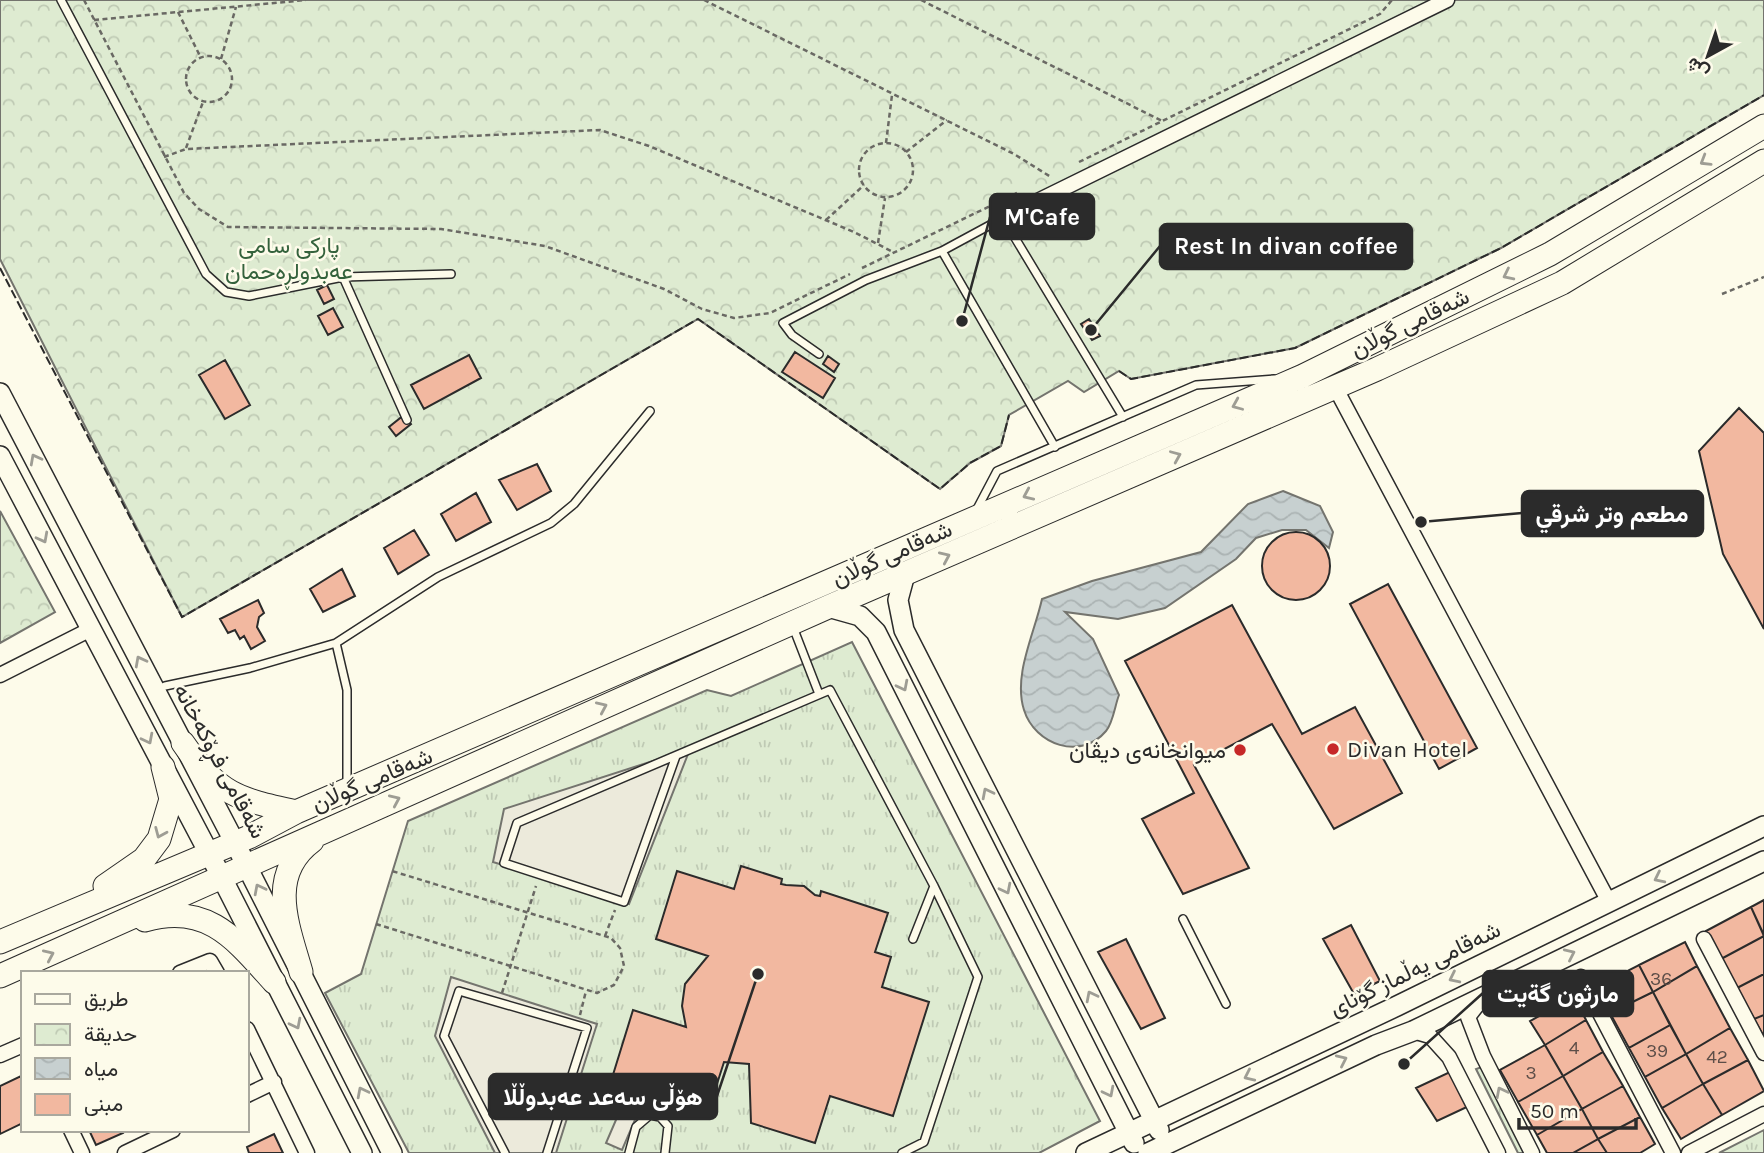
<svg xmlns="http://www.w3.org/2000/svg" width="1764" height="1153" font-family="Karla,Vazirmatn,sans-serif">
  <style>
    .grass { fill: url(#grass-tufts); stroke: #74746e; stroke-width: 2 }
    .park { fill: url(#park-crowns); stroke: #74746e; stroke-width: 2 }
    .parking { fill: #eceadb; stroke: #74746e; stroke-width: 2 }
    .water { fill: url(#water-waves); stroke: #74746e; stroke-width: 2 }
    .building { fill: #f2b8a0; stroke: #2b2b2b; stroke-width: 2 }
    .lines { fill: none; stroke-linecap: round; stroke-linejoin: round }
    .lane-casing { stroke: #2b2b2b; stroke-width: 10 }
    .street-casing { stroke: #2b2b2b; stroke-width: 17 }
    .secondary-casing { stroke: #2b2b2b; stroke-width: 22 }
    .primary-casing { stroke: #2b2b2b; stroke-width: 25 }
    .path { stroke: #6a6964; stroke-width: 2.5; stroke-dasharray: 5 3.5; stroke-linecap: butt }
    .lane { stroke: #fdfbea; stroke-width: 7 }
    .street { stroke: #fdfbea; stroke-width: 14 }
    .secondary { stroke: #fdfbea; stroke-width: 19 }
    .primary { stroke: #fdfbea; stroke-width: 23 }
    .fence { stroke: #2b2b2b; stroke-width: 2; stroke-dasharray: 9 3.5; stroke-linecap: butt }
    .oneway { stroke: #9e9d94 }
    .poi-dot { fill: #c62828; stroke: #fdfbea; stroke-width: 2.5 }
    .labels { text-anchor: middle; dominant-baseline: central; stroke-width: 5; stroke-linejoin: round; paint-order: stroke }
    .number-label { font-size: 19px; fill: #5d4e48 }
    .park-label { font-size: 23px; fill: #34623c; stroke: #fdfbea }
    .street-label { font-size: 23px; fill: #2b2b2b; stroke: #fdfbea }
    .poi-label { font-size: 23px; fill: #2b2b2b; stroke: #fdfbea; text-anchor: start }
    .leader { fill: none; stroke: #2b2b2b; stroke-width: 2.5 }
    .callout-dot { fill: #2b2b2b; stroke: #fdfbea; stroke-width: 2.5 }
    .callout { fill: #2b2b2b; stroke: #2b2b2b; stroke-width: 2.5 }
    .callout-label { font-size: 24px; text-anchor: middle; font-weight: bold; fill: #fff }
  </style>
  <defs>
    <pattern id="grass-tufts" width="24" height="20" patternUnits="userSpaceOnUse" patternTransform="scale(1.75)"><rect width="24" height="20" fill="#deebd1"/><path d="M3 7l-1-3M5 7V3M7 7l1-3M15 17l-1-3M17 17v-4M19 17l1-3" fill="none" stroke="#bfcab4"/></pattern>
    <pattern id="park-crowns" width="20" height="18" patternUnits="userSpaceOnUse" patternTransform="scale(1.75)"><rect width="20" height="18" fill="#deebd1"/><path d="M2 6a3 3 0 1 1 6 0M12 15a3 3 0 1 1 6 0" fill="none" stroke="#bfcab4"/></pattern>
    <pattern id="water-waves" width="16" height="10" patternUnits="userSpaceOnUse" patternTransform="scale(1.75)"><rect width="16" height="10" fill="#c7d0d0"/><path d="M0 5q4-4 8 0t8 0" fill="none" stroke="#abb3b3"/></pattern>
  </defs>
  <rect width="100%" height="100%" fill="#fdfbea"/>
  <path class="grass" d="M852,642L1100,1121L1039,1153H409L325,993L361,974L408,821L707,690L731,696Z
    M1482,1067L1525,1153H1518L1476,1069Z
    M1764,1130V1153H1719Z"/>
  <path class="park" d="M0,0H1764V95L1501,248L1295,348L1131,379L1119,371L1084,392L1068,381L1009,415L1001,446L970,463L940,489L698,319L182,617L0,259Z
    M0,511L55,612L0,643Z"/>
  <path class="parking" d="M690,749L629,904L493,862L504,809Z
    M451,977L597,1024L556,1153H495L435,1036Z
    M628,1092L644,1099L622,1150L606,1143Z"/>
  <path class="water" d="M1283,491L1320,506L1333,532L1329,548L1306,530H1282L1256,538L1236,559L1165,608L1118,619L1065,612L1093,639L1119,695C1115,705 1113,723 1106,731C1081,761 1035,745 1024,710C1013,675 1034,635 1042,599L1092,581L1201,552L1248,504Z"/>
  <path class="building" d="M327,285L334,299L324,304L317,290Z
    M333,308L343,327L328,335L318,316Z
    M1089,319L1100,336L1092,340L1081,324Z
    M795,352L835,378L823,398L782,372Z
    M469,355L481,378L424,409L411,385Z
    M828,356L839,364L834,372L823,364Z
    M225,360L250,405L225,419L199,375Z
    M1739,408L1764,433V629L1723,554L1699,451Z
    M404,415L411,424L396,436L389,427Z
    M537,464L551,491L517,510L499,480Z
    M476,493L491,522L456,541L441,514Z
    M414,530L429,555L398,574L384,548Z
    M1262 566a34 34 0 1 1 68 0a34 34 0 1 1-68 0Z
    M342,569L355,596L323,612L310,589Z
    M1388,584L1477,748L1439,769L1350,604Z
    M258,600L264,613L259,617L257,627L265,641L251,649L244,636L240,639L235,630L228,633L220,619Z
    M1232,605L1302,734L1355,707L1402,793L1334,829L1272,724L1194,765L1249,868L1183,894L1142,819L1194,793L1125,661Z
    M741,866L782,879L781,884L786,885L804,886L815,895L820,896L821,891L888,913L875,952L891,957L882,987L929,1002L893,1116L830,1096L815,1143L751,1123L749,1064L724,1062L709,1109L612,1078L633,1010L686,1027L682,1006L685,984L708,956L656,939L677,871L734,889Z
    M1764,900V935L1751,907Z
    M1751,907L1764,936L1721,959L1706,931Z
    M1351,925L1380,981L1354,994L1323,939Z
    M1764,936V974L1737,988L1721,959Z
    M1126,939L1165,1018L1141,1029L1098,952Z
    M1685,942L1697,966L1653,992L1639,965Z
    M1639,965L1653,992L1610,1013L1596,987Z
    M1697,966L1730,1028L1686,1054L1653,992Z
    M1764,974V1015L1754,1019L1737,988Z
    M1653,992L1670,1025L1629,1048L1610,1013Z
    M1574,997L1586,1020L1545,1045L1530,1021Z
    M1764,1015V1037L1754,1019Z
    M1586,1020L1603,1052L1563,1076L1545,1045Z
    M1670,1025L1686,1054L1645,1077L1629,1048Z
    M1730,1028L1748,1060L1703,1084L1686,1054Z
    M1545,1045L1563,1076L1518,1102L1500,1070Z
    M1603,1052L1623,1086L1582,1109L1563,1076Z
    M1686,1054L1703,1084L1662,1108L1645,1077Z
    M1748,1060L1764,1091L1722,1115L1703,1084Z
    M1452,1071L1469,1106L1437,1121L1416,1088Z
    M21,1076L23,1123L0,1134V1086Z
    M1563,1076L1582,1109L1537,1135L1518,1102Z
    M1703,1084L1722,1115L1681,1139L1662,1108Z
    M1623,1086L1640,1117L1598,1139L1582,1109Z
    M1582,1109L1598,1139L1573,1153H1547L1537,1135Z
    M1640,1117L1655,1144L1640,1153H1607L1598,1139Z
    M89,1130H122L123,1133L96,1145Z
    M274,1134L283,1153H249L247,1147Z
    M1598,1139L1607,1153H1573Z"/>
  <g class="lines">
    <g class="lane-casing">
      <path id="lane" d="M61,0L206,274L226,292L249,296L343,277L451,274
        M942,251L1055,447
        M343,277L407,420
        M819,354L792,335L783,323L866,280L942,251L1003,218L1123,417
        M977,509L997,471L1196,385L1274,379
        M793,627L819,694
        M165,686L250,668L336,643
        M676,756L624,902L504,863L517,823L830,690L934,886L978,977L924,1142L902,1153
        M347,786V690L336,643L438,577L551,523L574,504L650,411
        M1183,919L1226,1004
        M913,939L934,886
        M505,1153L444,1036L459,991L587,1028L547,1153
        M629,1153L636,1127L650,1115L660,1117L668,1126L665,1153"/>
    </g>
    <g class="street-casing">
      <path id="street" d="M1003,218L1447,0
        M1335,387L1609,902
        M0,675L91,629
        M1704,939L1764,1053
        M180,973L210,961L217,973
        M1581,977L1673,1153
        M1482,999L1468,1017L1483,1056L1532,1153
        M247,1029L307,1153
        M1413,1031L1430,1036L1449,1057L1498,1153
        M0,1055L23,1045
        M247,1095L274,1082
        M71,1130L82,1153
        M125,1153L173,1130
        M1689,1153L1764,1114"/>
    </g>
    <g class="secondary-casing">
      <path id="secondary" d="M0,393L235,843L392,1153
        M0,456L221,876L362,1153
        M905,574L898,600L904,630L1159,1130
        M828,607L860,616L876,632L1134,1143
        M1086,1153L1397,1006L1764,826
        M1148,1153L1376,1045L1413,1031L1764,861"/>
    </g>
    <g class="primary-casing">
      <path id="primary" d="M183,743C219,795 237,799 296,812
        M105,886L144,859L159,839L171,799L163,767
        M145,920C208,902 236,940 274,982
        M0,942L249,837L296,812L1303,376L1550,254L1764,126
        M301,972C288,926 266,875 312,841
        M0,976L828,607L1377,369L1562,283L1764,161"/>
    </g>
    <path class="path" d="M84,0L184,193L199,209L228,227L441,229L545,246L664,289L702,309L734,318L770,313L850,274
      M704,0L1014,154L1051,177
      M921,0L1162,121
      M178,12L200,56
      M94,20L306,0
      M186 79a23 23 0 1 1 46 0a23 23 0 1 1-46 0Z
      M221,59L236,7
      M859 170a27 27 0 1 1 54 0a27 27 0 1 1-54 0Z
      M886,143L892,95
      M186,148L203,102
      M906,152L947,120
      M164,157L186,149L600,130L649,146L854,232L893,252
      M1079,162L1380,14L1392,0
      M826,220L864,185
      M878,243L885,198
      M862,268L1017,193
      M1722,294L1764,277
      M376,924L597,993L614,985L624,966L620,948L611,938L392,871
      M605,936L615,910
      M502,993L536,886
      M580,1015L586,991"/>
    <use href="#lane" class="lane"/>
    <use href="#street" class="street"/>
    <use href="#secondary" class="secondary"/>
    <use href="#primary" class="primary"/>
    <path class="fence" d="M0,268L182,617L698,319L940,489L970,463L1001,446L1009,415
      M1119,371L1131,379L1295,348L1501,248L1764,95"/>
  </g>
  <defs><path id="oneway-chevron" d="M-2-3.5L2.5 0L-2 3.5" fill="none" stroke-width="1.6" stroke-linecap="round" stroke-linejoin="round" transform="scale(1.75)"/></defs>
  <g class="oneway">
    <use href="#oneway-chevron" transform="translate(1705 161) rotate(149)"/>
    <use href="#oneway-chevron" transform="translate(1508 275) rotate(154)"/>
    <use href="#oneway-chevron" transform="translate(1237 405) rotate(157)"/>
    <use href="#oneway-chevron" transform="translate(1176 456) rotate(-23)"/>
    <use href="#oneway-chevron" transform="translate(35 459) rotate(-118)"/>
    <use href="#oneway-chevron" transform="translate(1028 495) rotate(156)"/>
    <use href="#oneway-chevron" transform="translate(43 538) rotate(62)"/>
    <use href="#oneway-chevron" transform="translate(945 557) rotate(-24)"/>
    <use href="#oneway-chevron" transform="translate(140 661) rotate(-118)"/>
    <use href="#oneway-chevron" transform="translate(903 686) rotate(63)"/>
    <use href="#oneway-chevron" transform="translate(602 707) rotate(-24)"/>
    <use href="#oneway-chevron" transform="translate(148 739) rotate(63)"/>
    <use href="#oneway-chevron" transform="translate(987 793) rotate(-117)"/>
    <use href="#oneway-chevron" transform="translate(395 800) rotate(-24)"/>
    <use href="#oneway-chevron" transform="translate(160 833) rotate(113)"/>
    <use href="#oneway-chevron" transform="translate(1659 878) rotate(154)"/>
    <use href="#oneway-chevron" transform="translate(259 889) rotate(-117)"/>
    <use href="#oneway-chevron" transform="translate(1006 889) rotate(63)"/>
    <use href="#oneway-chevron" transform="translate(1570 954) rotate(-25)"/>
    <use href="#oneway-chevron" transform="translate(49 955) rotate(-24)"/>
    <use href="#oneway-chevron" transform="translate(1454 978) rotate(154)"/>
    <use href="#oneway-chevron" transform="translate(1091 996) rotate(-117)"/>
    <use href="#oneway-chevron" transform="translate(296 1024) rotate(63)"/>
    <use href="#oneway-chevron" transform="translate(1342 1060) rotate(-25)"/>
    <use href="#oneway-chevron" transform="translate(1249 1076) rotate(155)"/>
    <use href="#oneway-chevron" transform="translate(362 1092) rotate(-117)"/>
    <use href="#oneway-chevron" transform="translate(1109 1092) rotate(63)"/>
    <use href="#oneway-chevron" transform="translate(1501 1092) rotate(-117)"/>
  </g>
  <g class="poi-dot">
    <circle cx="1333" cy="749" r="7"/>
    <circle cx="1240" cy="750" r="7"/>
  </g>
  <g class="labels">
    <g class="number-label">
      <text x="1661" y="979">36</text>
      <text x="1574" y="1048">4</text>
      <text x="1657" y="1051">39</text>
      <text x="1717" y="1057">42</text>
      <text x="1531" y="1073">3</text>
    </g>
    <g class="park-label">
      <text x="289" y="245">پارکی سامی<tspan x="289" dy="26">عەبدولڕەحمان</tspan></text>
    </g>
    <g class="street-label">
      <text transform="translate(1410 323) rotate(-26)">شەقامی گوڵان</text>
      <text transform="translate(892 554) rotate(-24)">شەقامی گوڵان</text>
      <text transform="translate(220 761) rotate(62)">شەقامی فڕۆکەخانە</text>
      <text transform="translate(372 780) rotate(-23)">شەقامی گوڵان</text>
      <text transform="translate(1415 969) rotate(-26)">شەقامی یەڵماز گۆنای</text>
    </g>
    <g class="poi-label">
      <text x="1347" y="749">Divan Hotel</text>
      <text x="1226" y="750" text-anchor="end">میوانخانەی دیڤان</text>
    </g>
  </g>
  <path class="leader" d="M962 321L990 217M1091 330L1160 246M1421 522L1522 513M1404 1064L1483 993M758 974L717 1096"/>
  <g class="callout-dot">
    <circle cx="962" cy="321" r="7"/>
    <circle cx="1091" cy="330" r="7"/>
    <circle cx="1421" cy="522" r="7"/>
    <circle cx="1404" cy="1064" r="7"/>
    <circle cx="758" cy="974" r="7"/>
  </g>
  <g class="callout">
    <rect x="990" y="194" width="104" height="45" rx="7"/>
    <rect x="1160" y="224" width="252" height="45" rx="7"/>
    <rect x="1522" y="491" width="181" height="45" rx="7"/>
    <rect x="1483" y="971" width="150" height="45" rx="7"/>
    <rect x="489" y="1074" width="228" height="45" rx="7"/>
  </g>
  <g class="callout-label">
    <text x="1042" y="225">M'Cafe</text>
    <text x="1286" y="254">Rest In divan coffee</text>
    <text x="1612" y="522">مطعم وتر شرقي</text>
    <text x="1558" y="1002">مارثون گةيت</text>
    <text x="603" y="1105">ھۆڵی سەعد عەبدوڵڵا</text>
  </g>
  <rect x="21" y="971" width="228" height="161" fill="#fdfbea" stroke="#a9a89e" stroke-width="2"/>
  <rect x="35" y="994" width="35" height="10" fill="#fdfbea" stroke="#a9a89e" stroke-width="2"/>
  <text x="84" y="1006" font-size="21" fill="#2b2b2b">طريق</text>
  <rect x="35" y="1024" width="35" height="21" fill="url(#park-crowns)" stroke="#a9a89e" stroke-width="2"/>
  <text x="84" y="1041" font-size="21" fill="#2b2b2b">حديقة</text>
  <rect x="35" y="1058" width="35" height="21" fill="url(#water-waves)" stroke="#a9a89e" stroke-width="2"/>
  <text x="84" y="1076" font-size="21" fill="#2b2b2b">مياه</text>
  <rect x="35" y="1094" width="35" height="21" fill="#f2b8a0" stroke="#a9a89e" stroke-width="2"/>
  <text x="84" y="1111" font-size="21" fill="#2b2b2b">مبنى</text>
  <g transform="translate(1708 56) rotate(220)" stroke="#fdfbea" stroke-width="5" paint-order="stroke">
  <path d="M0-5L12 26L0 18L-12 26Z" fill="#2b2b2b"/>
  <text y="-10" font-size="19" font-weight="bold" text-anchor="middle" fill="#2b2b2b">ش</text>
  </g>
  <path d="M1519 1118v10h117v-10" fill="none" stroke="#2b2b2b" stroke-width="3.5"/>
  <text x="1530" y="1118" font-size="21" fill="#2b2b2b" stroke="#fdfbea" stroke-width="5" paint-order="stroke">50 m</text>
</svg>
